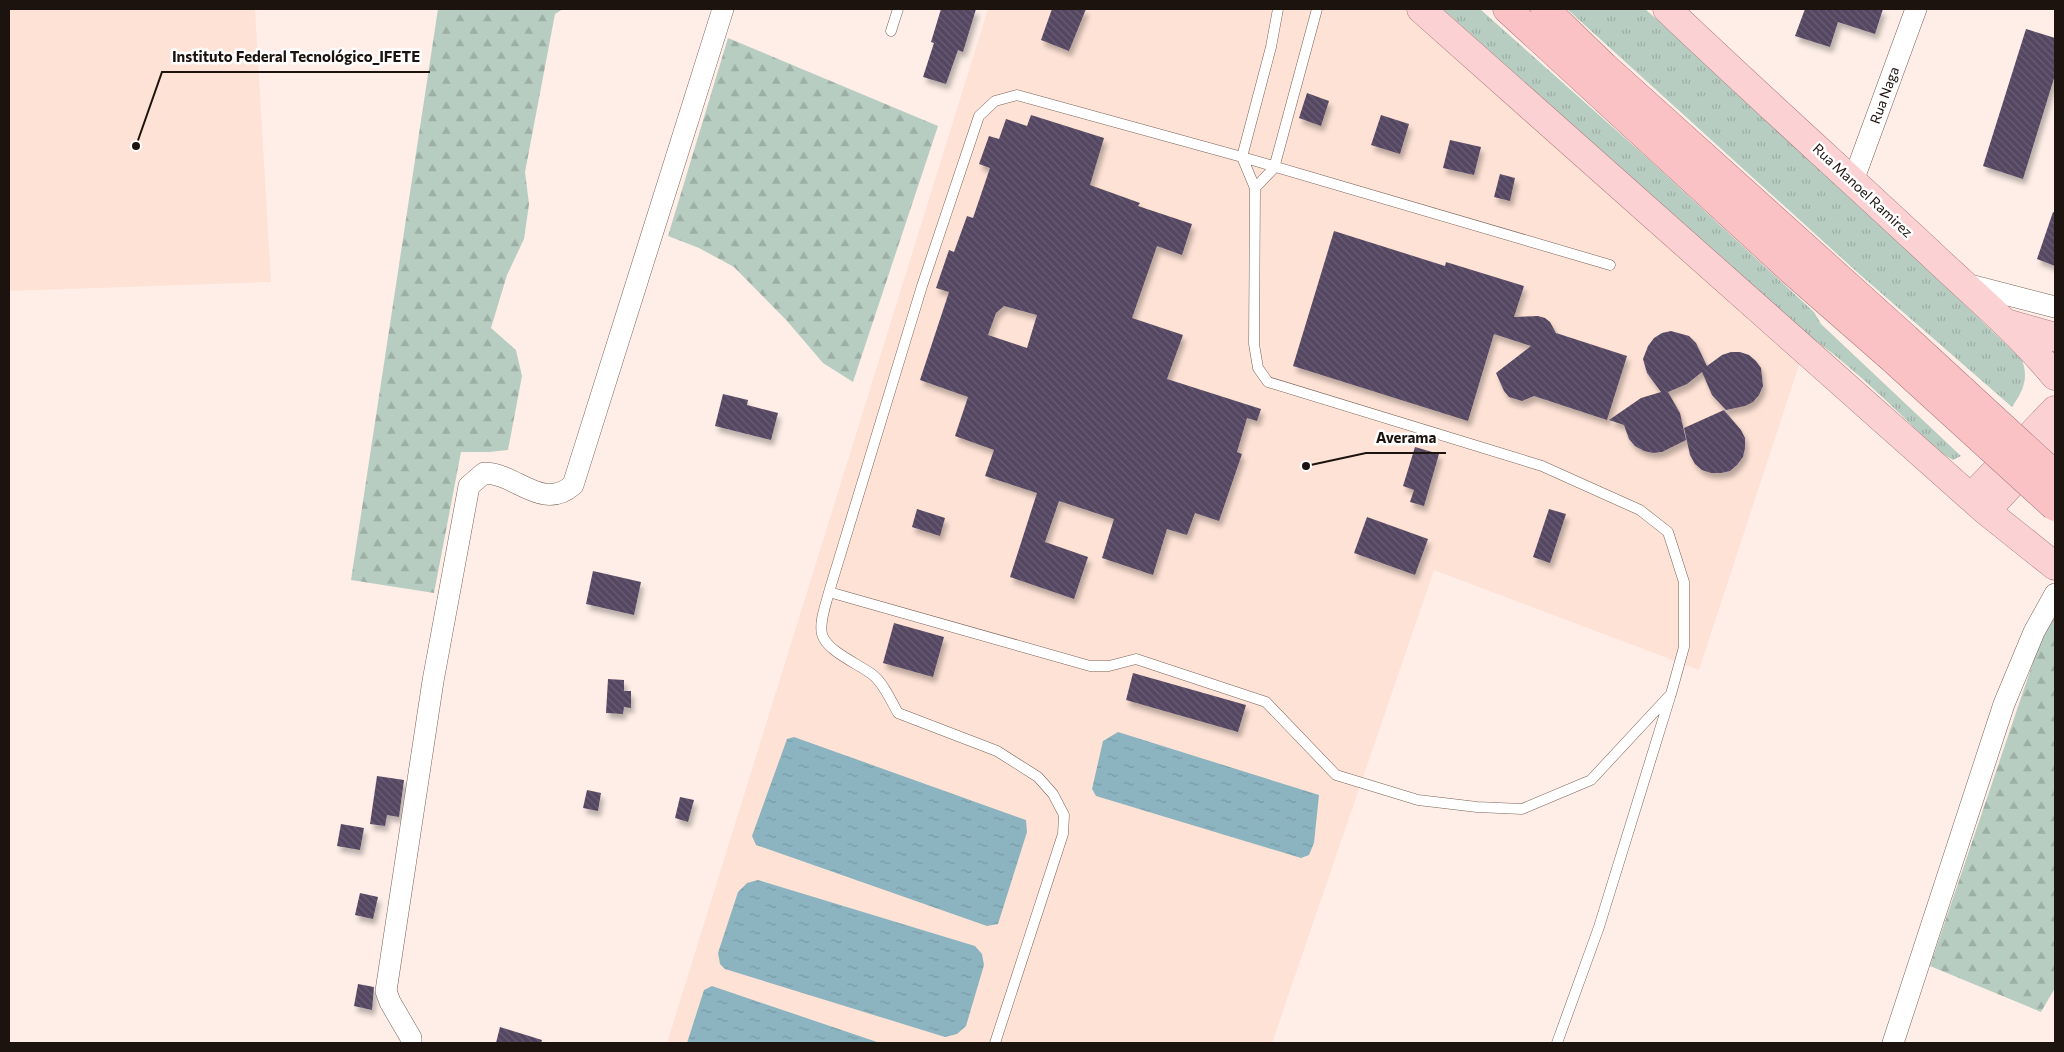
<svg xmlns="http://www.w3.org/2000/svg" width="2064" height="1052" font-family="Commissioner,sans-serif">
  <style>
    .built { fill: #fee2d5 }
    .grass { fill: url(#grass-tufts) }
    .forest { fill: url(#forest-firs) }
    .water { fill: url(#water-ripples) }
    .building { fill: url(#building-back-hatch); fill-rule: evenodd; filter: url(#shadow) }
    .lines { fill: none; stroke-linecap: round; stroke-linejoin: round }
    .service-casing { stroke: #796258; stroke-width: 11 }
    .minor-casing { stroke: #796258; stroke-width: 22 }
    .primary-casing { stroke: #ab7a7b; stroke-width: 29 }
    .trunk-casing { stroke: #ab7a7b; stroke-width: 29 }
    .service { stroke: #fff; stroke-width: 10 }
    .minor { stroke: #fff; stroke-width: 21 }
    .primary { stroke: #fbd1d3; stroke-width: 28 }
    .trunk { stroke: #fac2c4; stroke-width: 28 }
    .trunk-bridge-casing { stroke: #ab7a7b; stroke-width: 29; stroke-linecap: butt }
    .trunk-bridge { stroke: #fac2c4; stroke-width: 28 }
    .labels { text-anchor: middle; dominant-baseline: central; stroke-width: 5; stroke-linejoin: round; paint-order: stroke }
    .street-label { font-size: 14px; fill: #1c130f; stroke: #fff }
    .leader { fill: none; stroke: #1c130f; stroke-width: 2 }
    .callout-dot { fill: #1c130f; stroke: #fff; stroke-width: 2 }
    .callout-label { font-size: 15px; text-anchor: middle; font-weight: bold; fill: #1c130f; stroke: #fff; stroke-width: 5; stroke-linejoin: round; paint-order: stroke }
  </style>
  <defs>
    <pattern id="grass-tufts" width="24" height="20" patternUnits="userSpaceOnUse" patternTransform="scale(1.25)"><rect width="24" height="20" fill="#b7cdc1"/><path d="M3 7l-1-3M5 7V3M7 7l1-3M15 17l-1-3M17 17v-4M19 17l1-3" fill="none" stroke="#9dafa5"/></pattern>
    <pattern id="forest-firs" width="22" height="20" patternUnits="userSpaceOnUse" patternTransform="scale(1.25)"><rect width="22" height="20" fill="#b7cdc1"/><path d="M5 1l3.5 6h-7zM16 11l3.5 6h-7z" fill="#9dafa5"/></pattern>
    <pattern id="water-ripples" width="26" height="14" patternUnits="userSpaceOnUse" patternTransform="scale(1.25)"><rect width="26" height="14" fill="#8cb4c0"/><path d="M2 4q2-2 4 0t4 0M15 11q2-2 4 0t4 0" fill="none" stroke="#789aa4"/></pattern>
    <pattern id="building-back-hatch" width="6" height="6" patternUnits="userSpaceOnUse" patternTransform="scale(1.25)"><rect width="6" height="6" fill="#554762"/><path d="M-1 5l2 2M0 0l6 6M5-1l2 2" fill="none" stroke="#695e73"/></pattern>
    <filter id="shadow"><feDropShadow dx="3" dy="5.5" stdDeviation="2.5" flood-color="#0004"/></filter>
  </defs>
  <rect width="100%" height="100%" fill="#feeee7"/>
  <path class="built" d="M9,9H255L271,282L9,291Z
    M988,9H1406L1800,362L1699,670L1434,570L1272,1043H667Z"/>
  <path class="grass" d="M1443,9H1480L1644,155L1814,312L1821,324L1961,456L1953,460L1941,453C1895,410 1850,362 1797,328Z
    M1567,9H1645L1661,23L1877,220L2022,360C2029,379 2023,391 2012,407L1857,272Z"/>
  <path class="forest" d="M438,9H563L555,14L525,172L529,204L524,239L507,275L491,328L516,350L522,376L508,450L489,452H461L434,593L351,580Z
    M728,38L938,126L853,382L823,363L787,321L734,267L699,248L668,236Z
    M2055,618V988L2041,1012L1930,966L2043,633Z"/>
  <path class="water" d="M1118,732L1319,795L1314,843L1309,855L1301,858L1096,796L1092,789L1103,741Z
    M794,737L1026,820L1027,832L998,924L987,926L756,845L752,836L787,739Z
    M758,880L975,946L982,954L984,965L966,1026L957,1034L945,1037L725,969L720,964L718,953L738,892L747,883Z
    M712,986L880,1043H687L704,990Z"/>
  <path class="building" d="M941,9H976L963,52L958,50L946,84L923,77L934,43L931,42Z
    M1052,9H1086L1069,51L1041,40Z
    M1805,9H1883L1875,34L1838,22L1830,47L1795,36Z
    M2026,29L2055,38V75L2023,179L1983,166Z
    M1307,93L1329,101L1321,126L1299,118Z
    M1031,115L1104,138L1090,185L1140,203L1138,206L1192,224L1182,255L1157,246L1132,318L1183,335L1167,379L1261,409L1257,421L1247,418L1237,452L1242,454L1219,521L1195,513L1187,535L1167,529L1153,575L1102,558L1114,519L1059,501L1045,542L1088,557L1074,599L1010,577L1037,493L985,476L994,450L955,436L968,397L920,380L949,292L936,288L949,250L954,252L967,216L973,218L990,168L979,164L989,136L999,139L1006,119L1027,126ZM1004,306L1037,315L1027,348L988,335L996,313Z
    M1381,115L1409,124L1400,154L1371,145Z
    M1450,140L1481,147L1474,175L1443,168Z
    M1500,174L1515,178L1510,201L1494,197Z
    M2053,212L2055,213V266L2037,259Z
    M1334,231L1445,266L1446,262L1524,286L1514,317L1538,316L1545,318L1550,322L1556,333L1627,356L1607,420L1534,396L1522,401L1509,397L1504,391L1496,373L1531,346L1494,334L1468,421L1293,366Z
    M1671,331L1689,336L1696,343L1707,366L1722,355L1731,352H1740L1749,355L1756,361L1761,368L1763,386L1759,395L1753,402L1745,406L1726,410L1712,395L1702,372L1687,384L1668,392L1680,413L1686,440L1662,452L1653,453L1644,451L1635,446L1629,439L1624,425L1609,420L1641,398L1661,392L1647,373L1643,359L1648,346L1654,338L1662,333Z
    M723,394L748,400L747,405L778,413L771,440L715,426Z
    M1724,410L1741,430L1745,438V448L1743,457L1737,465L1730,471L1721,473H1711L1702,470L1695,464L1690,455L1684,428Z
    M1415,447L1439,454L1424,506L1410,502L1414,490L1403,486Z
    M917,509L945,518L940,536L912,527Z
    M1549,509L1566,514L1550,563L1533,557Z
    M1367,517L1428,539L1415,575L1354,553Z
    M593,571L641,582L634,615L586,604Z
    M894,623L944,637L933,677L883,663Z
    M1133,673L1246,705L1238,732L1126,700Z
    M608,679L624,680V691H631V708L624,707L623,714L606,713Z
    M377,776L404,780L399,817L387,815L385,826L370,824Z
    M587,790L601,793L598,811L583,808Z
    M680,797L694,800L688,822L675,818Z
    M341,824L364,828L360,850L337,846Z
    M360,893L378,897L373,919L355,915Z
    M358,984L374,987L372,1010L354,1006Z
    M500,1027L542,1040L541,1043H496Z"/>
  <g class="lines">
    <g class="service-casing">
      <path id="service" d="M1278,9L1271,47L1242,157L1255,188L1254,344L1258,368L1268,382L1542,466L1640,510L1668,532L1684,582V647L1671,694L1591,780L1522,809L1477,807L1418,800L1336,775L1266,702L1136,659L1109,666H1090L829,592L922,286L979,116L995,101L1017,95L1242,157L1610,265
        M891,31L898,9
        M1255,188L1274,168L1317,9
        M829,592C826,604 819,622 822,634C826,651 859,664 873,675C884,684 891,701 898,713L997,751L1038,777L1053,794L1064,815L1063,834L995,1043
        M1557,1043L1599,927L1670,697"/>
    </g>
    <g class="minor-casing">
      <path id="minor" d="M1853,181L1916,9
        M1962,283L2055,307
        M411,1043V1038L390,1002L386,991L433,681L469,486L484,473C516,473 542,512 573,485L723,9
        M1893,1043L2004,704L2034,632L2055,594"/>
    </g>
    <g class="primary-casing">
      <path id="primary" d="M1421,9L1986,511L2055,566
        M1667,9C1753,91 1841,170 1928,251C1971,292 2017,330 2055,376
        M2006,323L2055,337
        M1972,496L2055,410
        M1986,511L2055,437"/>
    </g>
    <g class="trunk-casing">
      <path id="trunk" d="M1507,9L1792,271L1888,355
        M1545,9L1605,67L1906,338"/>
    </g>
    <use href="#service" class="service"/>
    <use href="#minor" class="minor"/>
    <use href="#primary" class="primary"/>
    <use href="#trunk" class="trunk"/>
    <g class="trunk-bridge-casing">
      <path id="trunk-bridge" d="M1906,338L2055,475
        M1888,355L2055,507"/>
    </g>
    <use href="#trunk-bridge" class="trunk-bridge"/>
  </g>
  <g class="labels">
    <g class="street-label">
      <text transform="translate(1884 95) rotate(-70)">Rua Naga</text>
      <text transform="translate(1863 190) rotate(43)">Rua Manoel Ramirez</text>
    </g>
  </g>
  <path class="leader" d="M136 146L162 72H430M1306 466L1366 453H1446"/>
  <g class="callout-dot">
    <circle cx="136" cy="146" r="5"/>
    <circle cx="1306" cy="466" r="5"/>
  </g>
  <g class="callout-label">
    <text x="296" y="62">Instituto Federal Tecnológico_IFETE</text>
    <text x="1406" y="443">Averama</text>
  </g>
  <rect width="2064" height="1052" fill="none" stroke="#1c130f" stroke-width="20"/>
</svg>
